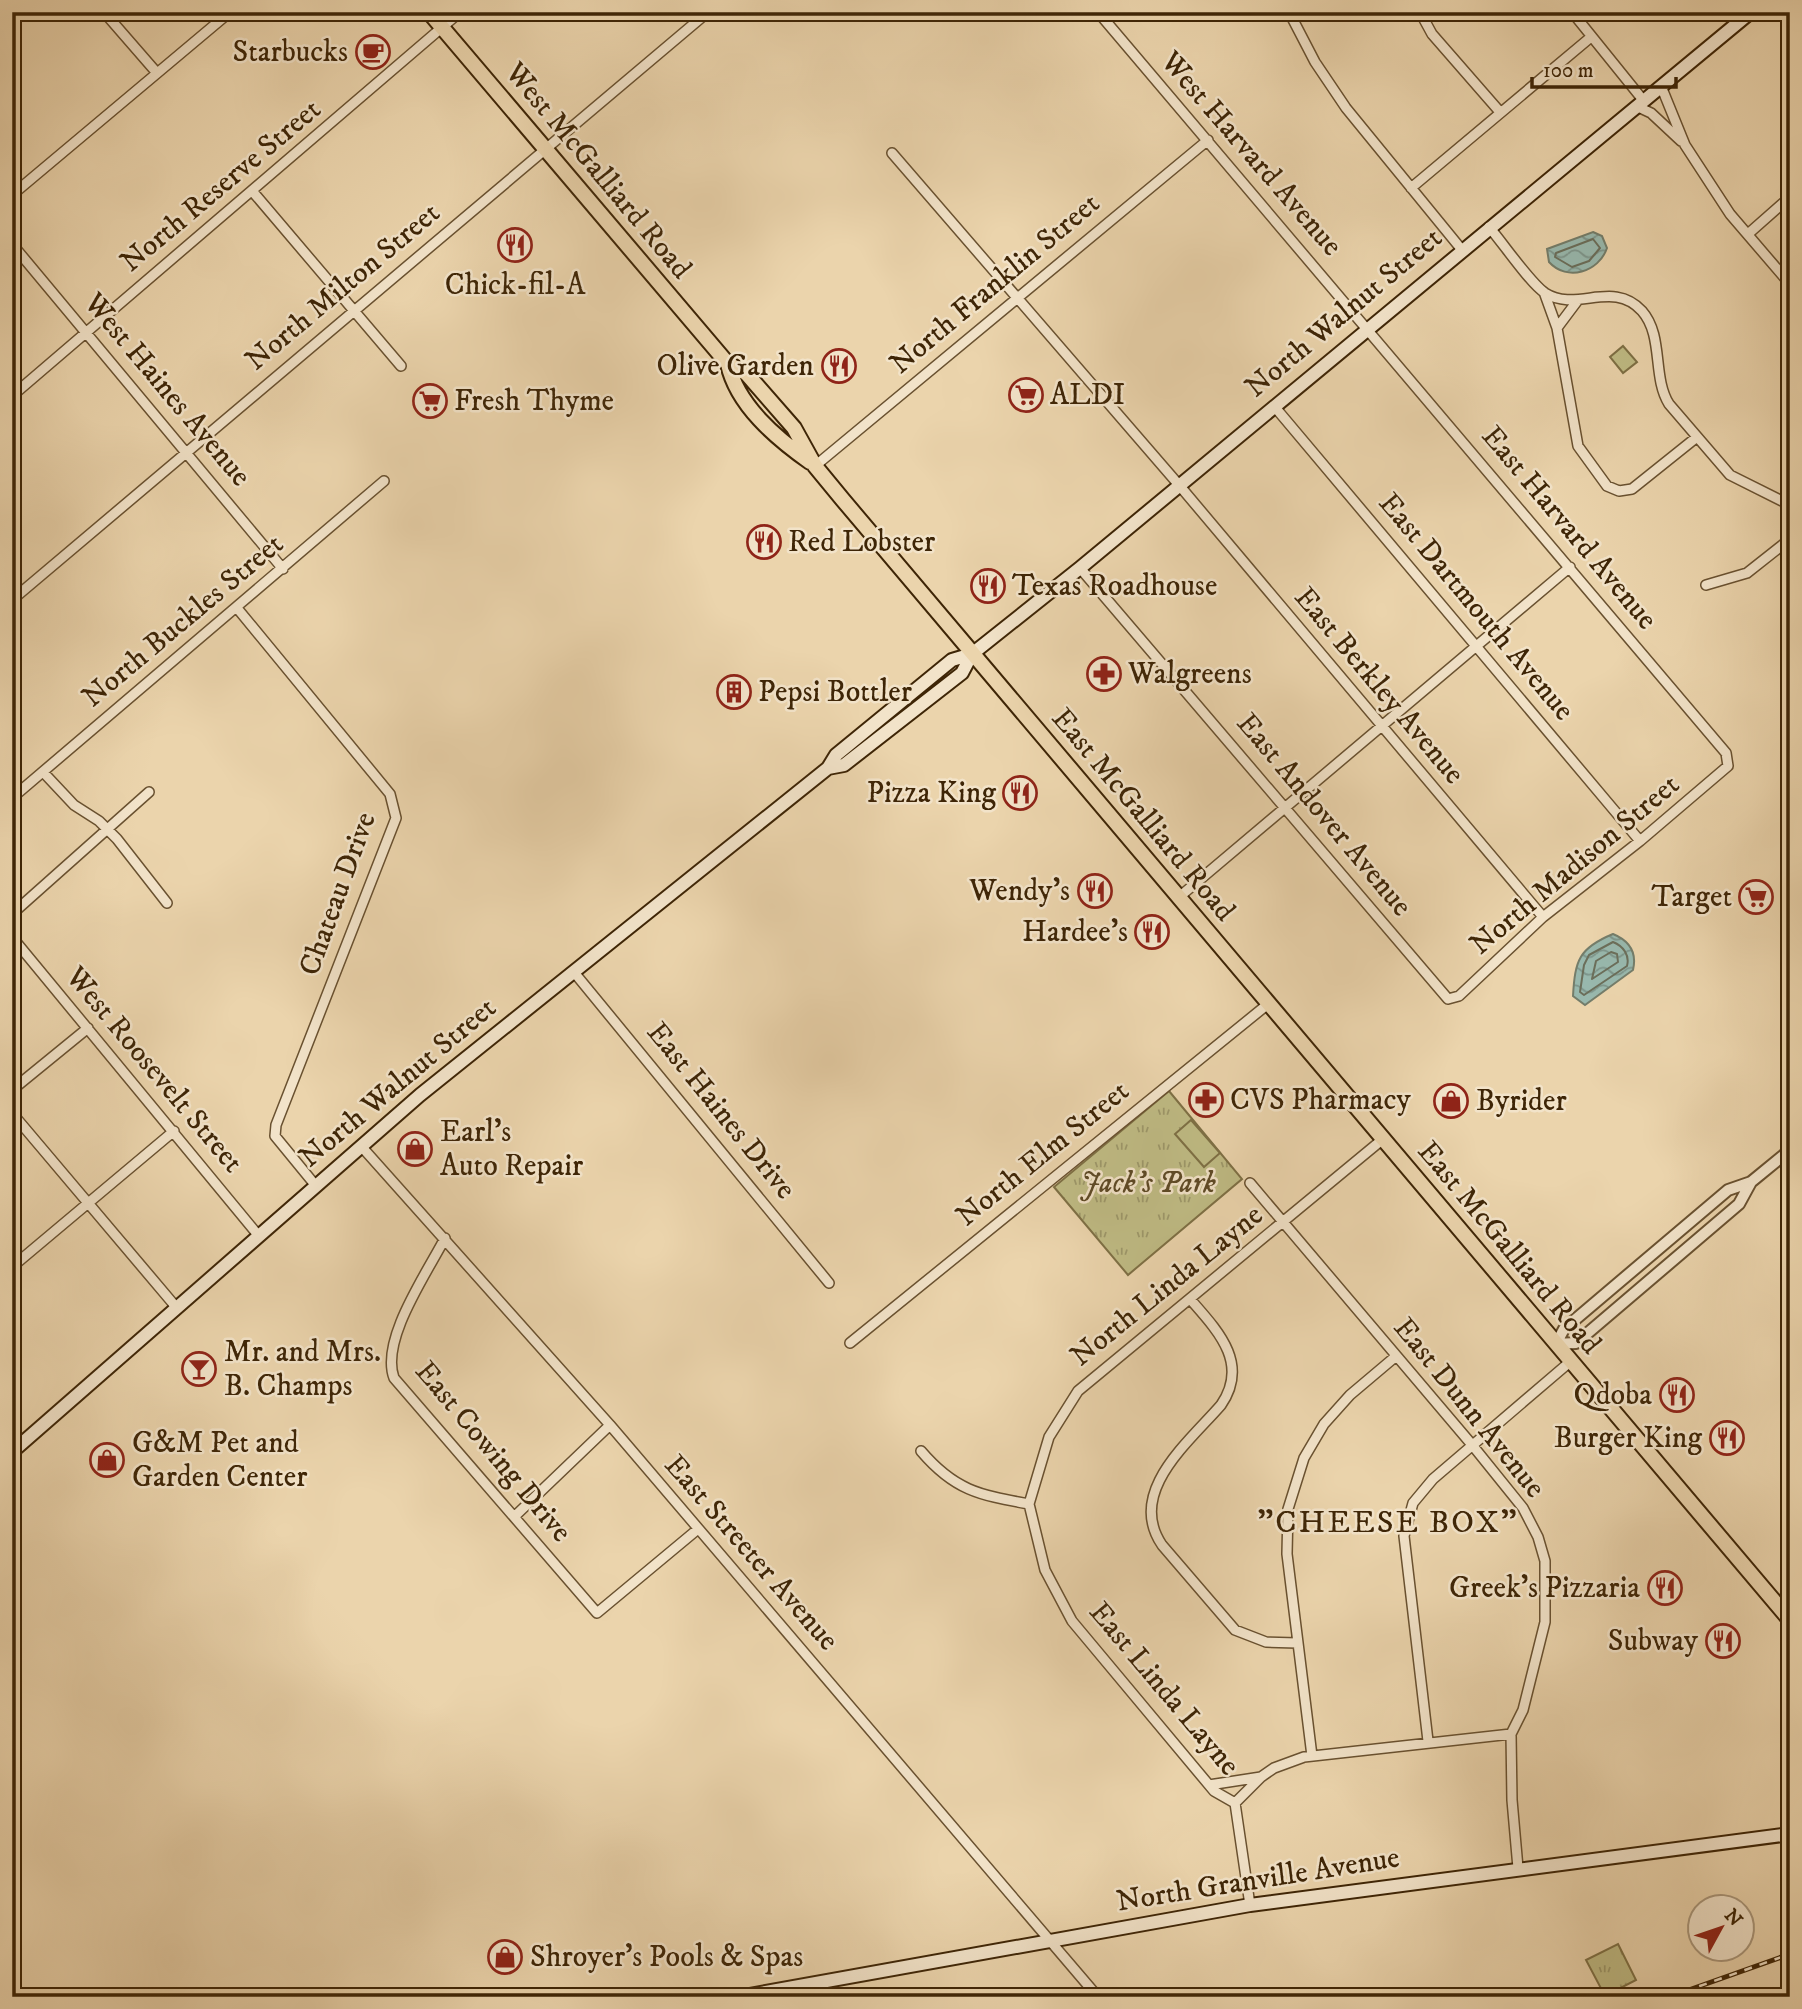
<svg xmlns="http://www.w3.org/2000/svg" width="1802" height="2009" font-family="'IM FELL DW Pica',serif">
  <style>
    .grass { fill: url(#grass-tufts); stroke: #7e7045; stroke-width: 2 }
    .pitch { fill: #bfbb84; stroke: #7e7045; stroke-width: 2 }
    .water { fill: url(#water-waves); stroke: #747d6a; stroke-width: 2 }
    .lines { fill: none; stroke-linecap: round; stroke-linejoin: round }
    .shore { stroke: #6b6e5a; stroke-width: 2 }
    .minor-casing { stroke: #695130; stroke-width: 12 }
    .tertiary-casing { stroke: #695130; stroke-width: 14 }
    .secondary-casing { stroke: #3e2506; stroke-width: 16 }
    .primary-casing { stroke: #3e2506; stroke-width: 18 }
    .minor { stroke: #f2e3c9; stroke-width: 9 }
    .tertiary { stroke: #f2e3c9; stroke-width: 10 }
    .secondary { stroke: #f2e3c9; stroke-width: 12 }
    .primary { stroke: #ebd4ac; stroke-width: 14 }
    .rail-casing { stroke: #3e2506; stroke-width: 5 }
    .rail { stroke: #f2e3c9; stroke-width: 2.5; stroke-dasharray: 8; stroke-linecap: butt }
    .labels { text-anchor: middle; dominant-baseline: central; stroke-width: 5; stroke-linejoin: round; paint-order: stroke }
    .poi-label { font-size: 30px; fill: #3e2506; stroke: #f2e3c9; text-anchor: start }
    .street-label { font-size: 30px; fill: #3e2506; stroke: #f2e3c9 }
    .park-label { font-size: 30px; font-style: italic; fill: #5e4a26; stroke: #f2e3c9 }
    .neighbourhood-label { font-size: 32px; letter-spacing: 2px; fill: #3e2506; stroke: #f2e3c9 }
  </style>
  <defs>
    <pattern id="grass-tufts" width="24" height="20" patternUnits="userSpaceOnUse" patternTransform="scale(1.75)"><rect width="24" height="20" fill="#bfbb84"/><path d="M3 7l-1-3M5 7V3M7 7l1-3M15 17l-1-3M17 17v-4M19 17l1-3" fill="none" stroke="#9d986a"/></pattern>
    <pattern id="water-waves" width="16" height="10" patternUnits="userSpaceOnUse" patternTransform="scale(1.75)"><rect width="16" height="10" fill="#98b8ad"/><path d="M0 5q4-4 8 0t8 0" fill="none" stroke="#7d958b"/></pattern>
  </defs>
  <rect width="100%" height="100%" fill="#ebd4ac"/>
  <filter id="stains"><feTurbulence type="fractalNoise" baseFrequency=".00286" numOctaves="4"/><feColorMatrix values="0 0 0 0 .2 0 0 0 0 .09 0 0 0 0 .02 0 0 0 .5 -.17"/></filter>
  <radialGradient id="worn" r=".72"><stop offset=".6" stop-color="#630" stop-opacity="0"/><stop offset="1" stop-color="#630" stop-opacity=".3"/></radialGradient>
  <path class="grass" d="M1623,346L1637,362L1623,373L1610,357Z
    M1169,1091L1242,1179L1128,1275L1054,1187Z
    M1618,1944L1636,1980L1605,1996L1586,1960Z"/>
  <path class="pitch" d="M1191,1120L1220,1153L1204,1167L1175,1134Z"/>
  <path class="water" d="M1593,232L1602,236L1607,248C1599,272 1567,282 1549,262L1547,249Z
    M1613,934C1630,941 1637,953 1633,970L1585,1005L1573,996C1575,960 1579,948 1613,934Z"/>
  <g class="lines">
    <path class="shore" d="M1593,239L1600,248L1589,261L1572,267L1555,257L1556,253Z
      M1613,942C1623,946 1630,955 1627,966L1584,995L1580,992L1584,965L1589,955Z
      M1611,952L1617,954L1618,962L1592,979L1596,961Z"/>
    <g class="minor-casing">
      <path id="minor" d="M104,12L157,73
        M1289,12L1315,62L1346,108L1462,250
        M1420,12L1432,34L1500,112
        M1572,12L1643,100
        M1661,86L1685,145L1730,214L1790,284
        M1636,106L1651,113L1681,141
        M892,153L1179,485L1543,917
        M1411,188L1591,37
        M253,192L401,366
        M12,195L230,12
        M1489,227C1503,243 1530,283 1545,293C1577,313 1613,279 1642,311C1664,336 1652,377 1669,404L1730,475L1790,505
        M1748,234L1790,197
        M12,244L283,569
        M1544,292L1557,328L1578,446L1607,486L1619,491L1632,489L1697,437
        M1557,328L1578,300
        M12,396L460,12
        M1274,406L1640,841
        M815,466L1208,140
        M1080,568L1448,999L1459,996L1543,917L1640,841L1728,766L1726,753L1098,12
        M1706,585L1747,573L1790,539
        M12,600L708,12
        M237,608L390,794L396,818L276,1125L275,1136L316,1186
        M43,772L74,805L99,821L117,839L167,903
        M12,798L384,481
        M1178,898L1570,567
        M12,914L149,792
        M12,937L258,1235
        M573,971L829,1283
        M12,1090L88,1028
        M12,1113L176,1307
        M361,1146L610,1425L1098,1997
        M1250,1183L1473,1446L1523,1508L1538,1537L1545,1561V1622L1523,1710L1511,1734L1512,1800L1518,1868
        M445,1238C427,1273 380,1340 394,1378L597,1613L698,1529
        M12,1267L174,1131
        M1190,1299C1217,1330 1250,1363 1221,1405C1189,1442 1126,1492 1162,1545L1235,1630L1266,1642L1297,1643
        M850,1343L1268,1004
        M12,1437L19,1446
        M921,1451C955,1491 980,1495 1029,1504
        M515,1516L610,1425
        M1428,1741L1404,1536L1413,1503L1433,1479L1571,1361
        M1312,1756L1287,1554L1288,1509L1304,1458L1324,1424L1350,1395L1395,1357
        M1209,1785L1261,1777L1274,1768L1304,1757L1511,1734
        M1235,1803L1261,1777
        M1250,1905L1235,1803L1214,1791L1072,1621L1045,1570L1029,1504L1049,1437L1078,1391L1383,1139"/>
    </g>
    <g class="tertiary-casing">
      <path id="tertiary" d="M1556,1344L1564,1329L1728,1190L1751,1182L1790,1150
        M1556,1344L1576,1343L1739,1204L1751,1182"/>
    </g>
    <g class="secondary-casing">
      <path id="secondary" d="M828,768L844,765L962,673L972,654
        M12,1452L420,1095L828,768L836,755L952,660L972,654L1080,568L1751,12
        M738,1997L1250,1905L1790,1834"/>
    </g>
    <g class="primary-casing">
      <path id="primary" d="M429,12L728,364L746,373L794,428L815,466L843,500L1790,1620
        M728,364C737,405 776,438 810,462"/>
    </g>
    <use href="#minor" class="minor"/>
    <use href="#tertiary" class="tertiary"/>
    <use href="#secondary" class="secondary"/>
    <use href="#primary" class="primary"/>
    <g class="rail-casing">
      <path id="rail" d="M1669,1997L1790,1954"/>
    </g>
    <use href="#rail" class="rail"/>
  </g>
  <defs>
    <g id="cafe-ring" transform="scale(1.75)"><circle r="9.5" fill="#f2e3c9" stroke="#8f2418" stroke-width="1.5"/><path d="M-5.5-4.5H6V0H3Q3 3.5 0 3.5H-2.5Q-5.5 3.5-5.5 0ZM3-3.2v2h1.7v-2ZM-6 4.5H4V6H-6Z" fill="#8f2418"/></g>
    <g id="restaurant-ring" transform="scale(1.75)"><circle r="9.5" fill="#f2e3c9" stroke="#8f2418" stroke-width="1.5"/><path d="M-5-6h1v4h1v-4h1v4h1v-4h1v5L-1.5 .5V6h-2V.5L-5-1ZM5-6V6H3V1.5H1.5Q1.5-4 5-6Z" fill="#8f2418"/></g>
    <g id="supermarket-ring" transform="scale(1.75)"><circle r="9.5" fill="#f2e3c9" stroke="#8f2418" stroke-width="1.5"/><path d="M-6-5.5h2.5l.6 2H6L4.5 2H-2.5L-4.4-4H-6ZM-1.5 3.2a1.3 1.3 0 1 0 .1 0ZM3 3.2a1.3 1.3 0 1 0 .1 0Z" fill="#8f2418"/></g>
    <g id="pharmacy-ring" transform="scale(1.75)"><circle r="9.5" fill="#f2e3c9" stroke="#8f2418" stroke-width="1.5"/><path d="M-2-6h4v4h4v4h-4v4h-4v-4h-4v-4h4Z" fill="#8f2418"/></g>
    <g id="building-ring" transform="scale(1.75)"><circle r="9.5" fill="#f2e3c9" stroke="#8f2418" stroke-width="1.5"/><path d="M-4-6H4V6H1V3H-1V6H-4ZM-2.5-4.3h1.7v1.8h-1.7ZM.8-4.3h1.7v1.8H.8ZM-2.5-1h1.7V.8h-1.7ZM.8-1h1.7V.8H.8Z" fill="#8f2418"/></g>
    <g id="shop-ring" transform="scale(1.75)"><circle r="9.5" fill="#f2e3c9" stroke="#8f2418" stroke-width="1.5"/><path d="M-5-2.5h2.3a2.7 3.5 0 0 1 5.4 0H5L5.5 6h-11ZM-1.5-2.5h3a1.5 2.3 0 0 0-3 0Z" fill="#8f2418"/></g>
    <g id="bar-ring" transform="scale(1.75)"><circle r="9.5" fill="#f2e3c9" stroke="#8f2418" stroke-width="1.5"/><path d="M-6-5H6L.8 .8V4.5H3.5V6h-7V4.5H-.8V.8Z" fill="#8f2418"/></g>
  </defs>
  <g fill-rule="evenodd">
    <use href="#cafe-ring" x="373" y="52"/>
    <use href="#restaurant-ring" x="515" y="245"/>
    <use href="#restaurant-ring" x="839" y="366"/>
    <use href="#supermarket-ring" x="1026" y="395"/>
    <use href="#supermarket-ring" x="430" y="401"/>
    <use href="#restaurant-ring" x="764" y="542"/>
    <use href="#restaurant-ring" x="988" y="586"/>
    <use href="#pharmacy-ring" x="1104" y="674"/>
    <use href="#building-ring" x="734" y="692"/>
    <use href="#restaurant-ring" x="1020" y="793"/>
    <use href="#restaurant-ring" x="1095" y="891"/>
    <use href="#supermarket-ring" x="1756" y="897"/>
    <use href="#restaurant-ring" x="1152" y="932"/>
    <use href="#pharmacy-ring" x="1206" y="1100"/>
    <use href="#shop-ring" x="1451" y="1101"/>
    <use href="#shop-ring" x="415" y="1149"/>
    <use href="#bar-ring" x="199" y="1369"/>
    <use href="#restaurant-ring" x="1677" y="1395"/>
    <use href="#restaurant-ring" x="1727" y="1438"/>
    <use href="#shop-ring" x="107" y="1460"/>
    <use href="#restaurant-ring" x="1665" y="1588"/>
    <use href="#restaurant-ring" x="1723" y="1641"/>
    <use href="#shop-ring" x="505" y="1957"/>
  </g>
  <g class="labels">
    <g class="poi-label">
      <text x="348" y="52" text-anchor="end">Starbucks</text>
      <text x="515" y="285" text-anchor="middle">Chick-fil-A</text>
      <text x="814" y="366" text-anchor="end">Olive Garden</text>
      <text x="1050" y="395">ALDI</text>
      <text x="454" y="401">Fresh Thyme</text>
      <text x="788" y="542">Red Lobster</text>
      <text x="1012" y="586">Texas Roadhouse</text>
      <text x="1128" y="674">Walgreens</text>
      <text x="758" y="692">Pepsi Bottler</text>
      <text x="996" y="793" text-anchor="end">Pizza King</text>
      <text x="1070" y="891" text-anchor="end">Wendy's</text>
      <text x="1732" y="897" text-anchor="end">Target</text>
      <text x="1128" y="932" text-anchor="end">Hardee's</text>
      <text x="1230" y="1100">CVS Pharmacy</text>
      <text x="1476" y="1101">Byrider</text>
      <text x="440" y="1132">Earl's<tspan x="440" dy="34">Auto Repair</tspan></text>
      <text x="224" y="1352">Mr. and Mrs.<tspan x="224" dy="34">B. Champs</tspan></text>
      <text x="1652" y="1395" text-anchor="end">Qdoba</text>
      <text x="1702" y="1438" text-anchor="end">Burger King</text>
      <text x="132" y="1443">G&amp;M Pet and<tspan x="132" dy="34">Garden Center</tspan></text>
      <text x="1640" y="1588" text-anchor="end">Greek's Pizzaria</text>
      <text x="1698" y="1641" text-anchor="end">Subway</text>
      <text x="530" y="1957">Shroyer's Pools &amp; Spas</text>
    </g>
    <g class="street-label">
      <text transform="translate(1251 154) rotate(49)">West Harvard Avenue</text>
      <text transform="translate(598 171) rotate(50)">West McGalliard Road</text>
      <text transform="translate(221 186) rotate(-40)">North Reserve Street</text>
      <text transform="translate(995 284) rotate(-40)">North Franklin Street</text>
      <text transform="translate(343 287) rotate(-40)">North Milton Street</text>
      <text transform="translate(1344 313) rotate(-40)">North Walnut Street</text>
      <text transform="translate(167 390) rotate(50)">West Haines Avenue</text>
      <text transform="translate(1569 528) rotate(50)">East Harvard Avenue</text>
      <text transform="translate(1476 607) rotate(50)">East Dartmouth Avenue</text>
      <text transform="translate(183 621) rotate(-40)">North Buckles Street</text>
      <text transform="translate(1379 686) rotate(50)">East Berkley Avenue</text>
      <text transform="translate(1143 815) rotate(50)">East McGalliard Road</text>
      <text transform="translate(1324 815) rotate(50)">East Andover Avenue</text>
      <text transform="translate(1575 865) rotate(-40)">North Madison Street</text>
      <text transform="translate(338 894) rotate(-70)">Chateau Drive</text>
      <text transform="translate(154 1070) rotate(50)">West Roosevelt Street</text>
      <text transform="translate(398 1083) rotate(-40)">North Walnut Street</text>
      <text transform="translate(721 1111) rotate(51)">East Haines Drive</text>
      <text transform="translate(1043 1154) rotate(-39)">North Elm Street</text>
      <text transform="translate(1509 1248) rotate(50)">East McGalliard Road</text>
      <text transform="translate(1167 1286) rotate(-39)">North Linda Layne</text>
      <text transform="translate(1469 1408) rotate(51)">East Dunn Avenue</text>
      <text transform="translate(493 1452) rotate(50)">East Cowing Drive</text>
      <text transform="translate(751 1553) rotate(49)">East Streeter Avenue</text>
      <text transform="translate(1164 1689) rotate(50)">East Linda Layne</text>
      <text transform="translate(1258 1880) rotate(-9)">North Granville Avenue</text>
    </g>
    <g class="park-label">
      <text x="1148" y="1183">Jack's Park</text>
    </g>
    <g class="neighbourhood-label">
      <text x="1388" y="1523">"CHEESE BOX"</text>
    </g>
  </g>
  <rect width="1802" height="2009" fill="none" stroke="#ebd4ac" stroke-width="42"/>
  <rect x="14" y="14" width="1774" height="1981" fill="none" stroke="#3e2506" stroke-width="3.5"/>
  <rect x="21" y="21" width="1760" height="1967" fill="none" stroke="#3e2506" stroke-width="2"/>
  <g transform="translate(1721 1928) rotate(50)"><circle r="33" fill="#f2e3c9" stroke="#aa977b" stroke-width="2"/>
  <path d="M0-5L12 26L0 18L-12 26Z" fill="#8f2418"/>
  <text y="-10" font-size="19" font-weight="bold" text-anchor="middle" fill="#3e2506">N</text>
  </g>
  <path d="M1532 77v10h144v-10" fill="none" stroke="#3e2506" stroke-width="3.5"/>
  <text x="1543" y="77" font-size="21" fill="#3e2506" stroke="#f2e3c9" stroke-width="5" paint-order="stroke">100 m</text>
  <rect width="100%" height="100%" filter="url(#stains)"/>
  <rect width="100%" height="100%" fill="url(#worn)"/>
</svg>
